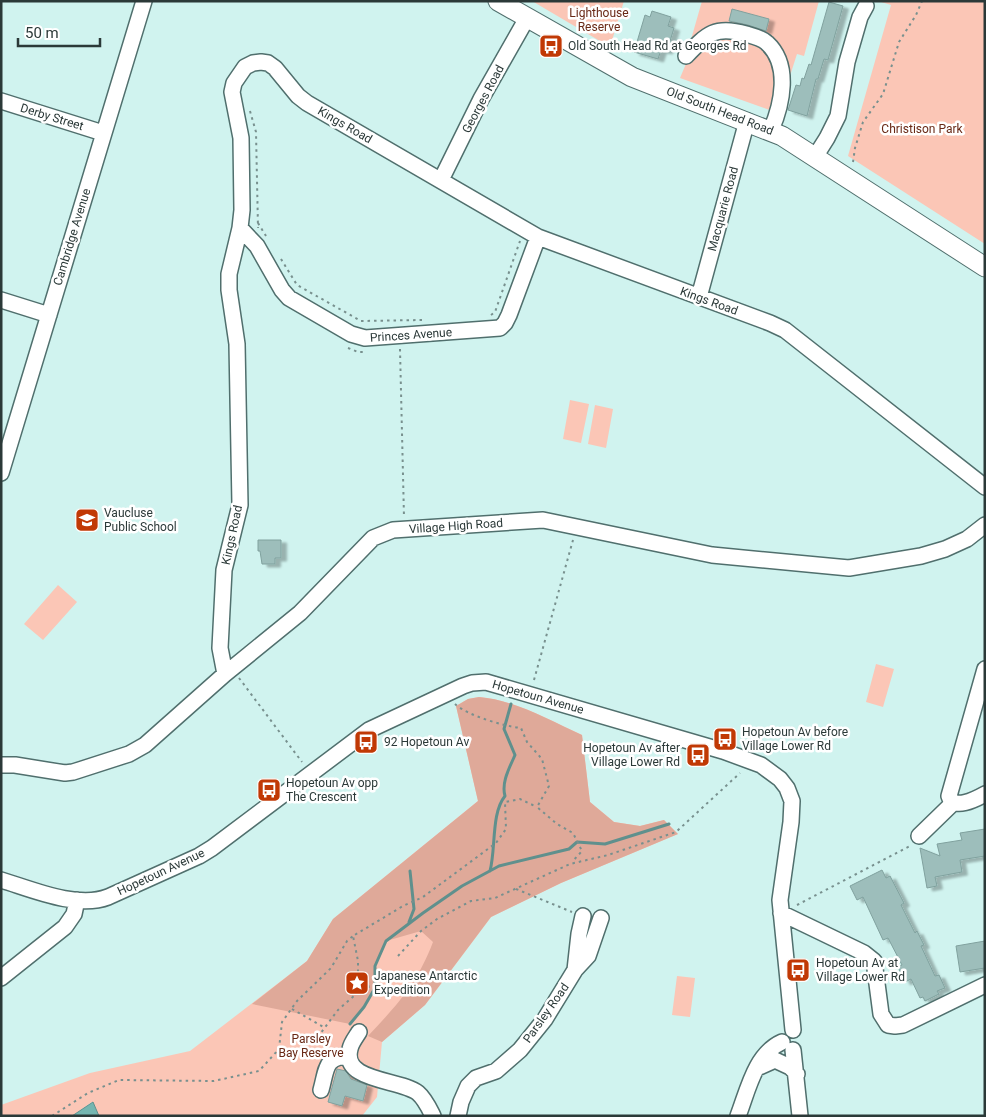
<svg xmlns="http://www.w3.org/2000/svg" width="986" height="1117" font-family="Roboto,sans-serif">
  <style>
    .green { fill: #fbc6b6 }
    .forest { fill: #dfa999 }
    .water { fill: #75b6b1; stroke: #5f908d }
    .lines { fill: none; stroke-linecap: round; stroke-linejoin: round }
    .stream { stroke: #5f908d; stroke-width: 3 }
    .building { fill: #9dbebb; stroke: #80a19e; filter: url(#shadow) }
    .minor-casing { stroke: #506f6d; stroke-width: 18 }
    .major-casing { stroke: #506f6d; stroke-width: 21 }
    .path { stroke: #78908e; stroke-width: 2; stroke-dasharray: 2.5 4; stroke-linecap: butt }
    .minor { stroke: #fff; stroke-width: 15 }
    .major { stroke: #fff; stroke-width: 19 }
    .labels { text-anchor: middle; dominant-baseline: central; stroke-width: 5; stroke-linejoin: round; paint-order: stroke }
    .park-label { font-size: 12px; fill: #692916; stroke: #fff }
    .poi-label { font-size: 12px; fill: #2b3938; stroke: #fff; text-anchor: start }
    .street-label { font-size: 12px; fill: #2b3938; stroke: #fff }
  </style>
  <defs>
    <filter id="shadow"><feDropShadow dx="5.5" dy="3" stdDeviation="1" flood-color="#0004"/></filter>
  </defs>
  <rect width="100%" height="100%" fill="#d0f3ef"/>
  <path class="green" d="M532,1H624L610,47Z
    M702,1H819L804,56L797,54L787,85L780,57L727,26L688,50Z
    M878,1H985V244L848,156L891,5Z
    M721,34L765,47L778,73L775,112L680,78L688,59Z
    M570,400L589,404L581,443L563,439Z
    M595,405L613,409L606,448L588,444Z
    M58,585L77,602L43,640L24,624Z
    M876,664L894,669L883,707L866,702Z
    M479,697C515,700 549,720 582,735L590,802L614,822L640,826L664,820L678,834L561,883L491,917L425,1005L382,1042L377,1097L362,1116H99L92,1102L72,1116H1V1105L90,1073L190,1051L307,961L333,919L478,801L456,706L468,699Z
    M677,976L695,978L690,1017L672,1015Z"/>
  <path class="forest" d="M479,697C515,700 549,720 582,735L590,802L614,822L640,826L664,820L678,834L561,883L491,917L425,1005L382,1042L368,1036C398,1004 417,984 433,942L421,931L386,941L375,966V988L364,1007L350,1024L252,1004L307,961L333,919L478,801L456,706L468,699Z"/>
  <path class="water" d="M93,1102L99,1116H72Z"/>
  <g class="lines">
    <path class="stream" d="M490,871C496,849 491,813 505,796C501,782 510,767 515,755L504,729L511,704
      M409,922L414,909L410,871
      M350,1024L364,1007L375,988V966L386,941L423,913L462,886L499,866L569,849L577,842L605,844L669,824"/>
  </g>
  <path class="building" d="M829,2L843,6L828,60L824,59L818,79H816L807,116L788,110L796,85L800,86L802,78L804,79L809,64L811,65Z
    M732,9L769,19L766,31L748,25L729,21Z
    M652,11L671,17L668,26L674,28L667,51L661,50L658,59L634,52L645,15L650,17Z
    M258,540H281V558H275V564H262L260,551H258Z
    M985,829V856L960,860L962,872L935,877L937,886L927,888L920,848L940,856L937,844L962,840L960,833Z
    M882,870L886,878L890,876L904,903L901,905L915,933L917,931L924,945L921,946L935,976L939,975L945,988L937,991L939,994L925,1001L923,997L920,998L911,979L905,982L898,967L902,965L888,938L883,940L863,897L857,900L850,886Z
    M985,941V968L960,972L956,946Z
    M337,1069L346,1071L351,1079L367,1085L363,1101L345,1096L342,1106L328,1102Z"/>
  <g class="lines">
    <g class="minor-casing">
      <path id="minor" d="M686,56C707,34 715,25 746,34C753,36 762,38 767,43C791,65 782,105 771,130
        M1,101L103,133
        M815,157L827,138L838,116L847,62L860,17L866,6
        M441,180L481,99L527,18
        M240,228L257,246L282,290L289,298L351,334L365,338L500,328L505,323L509,315L538,237
        M699,297L747,121
        M1,300L49,315
        M1,473L144,1
        M985,669L949,796C953,811 976,799 985,794
        M225,674L220,648L224,570L240,505L237,344L229,290V274L240,228L242,210L241,138L232,92L234,83L245,67L253,63L261,62L268,63L275,68L298,96L307,103L538,237L770,323L785,330L985,487
        M1,765H15L65,773L73,772L129,754L145,745L225,674L300,613L373,538L393,530L543,520L712,555L849,568L921,556L945,549L967,539L985,525
        M919,836L953,803
        M1,880C31,889 77,909 108,897L199,856L212,848L369,730L463,686L472,683L486,682L723,751L761,765L780,779L787,788L792,801L791,822L780,900L793,1030
        M781,913L864,953L874,961L881,1014L888,1025L895,1026L903,1025L985,985
        M575,970L579,934L583,916
        M1,978L65,927L74,914L77,900
        M359,1032C356,1037 351,1043 350,1049C341,1082 401,1079 418,1093C425,1099 429,1108 433,1116
        M793,1050L800,1116
        M757,1068L775,1060L790,1067L797,1074
        M321,1090C327,1069 324,1057 349,1056
        M458,1116L461,1102L468,1086L476,1078L496,1071L520,1050L545,1019L575,970L588,956L601,918
        M738,1116C748,1090 755,1054 782,1042"/>
    </g>
    <g class="major-casing">
      <path id="major" d="M498,1L632,77L782,136L985,267"/>
    </g>
    <path class="path" d="M250,111L256,132L258,228
      M853,162L855,148L863,122L883,94L899,42L916,15L922,1
      M258,223L266,236
      M281,259L297,285L361,321L422,320
      M491,315L495,312L520,241
      M348,348L358,352H365
      M400,349L404,517
      M239,678L302,762
      M534,680L573,540
      M455,704C468,716 504,726 521,728L527,742L542,759L549,786L537,807L557,824L573,833L582,851L572,862
      M516,889L572,912
      M797,905L910,846
      M398,956L421,931L437,919L471,901L495,898L570,864L608,855L676,832L740,773
      M369,986L358,978V961L353,936L403,906L423,897L496,843L506,829L505,802L520,799L537,807
      M292,1009L325,1028
      M325,1050L320,1034L338,1010L364,987H385
      M52,1116L88,1093L119,1080L214,1081L259,1071L279,1049L282,1022L297,1001L331,968L347,941L353,936"/>
    <use href="#minor" class="minor"/>
    <use href="#major" class="major"/>
  </g>
  <defs>
    <g id="bus-square" transform="scale(1.25)"><rect x="-9" y="-9" width="18" height="18" rx="4" fill="#c13905" stroke="#fff"/><path d="M-5-6H5V4H4V6H2V4H-2V6H-4V4H-5ZM-3.5-4V0h7V-4ZM-3.5 1.2v1.5H-2V1.2ZM2 1.2v1.5H3.5V1.2Z" fill="#fff"/></g>
    <g id="school-square" transform="scale(1.25)"><rect x="-9" y="-9" width="18" height="18" rx="4" fill="#c13905" stroke="#fff"/><path d="M0-5L7-2L0 1L-7-2ZM-4 1L0 2.5L4 1V4Q0 6-4 4Z" fill="#fff"/></g>
    <g id="sight-square" transform="scale(1.25)"><rect x="-9" y="-9" width="18" height="18" rx="4" fill="#c13905" stroke="#fff"/><path d="M0-6L1.8-2.2L6-1.7L2.9 1.2L3.7 5.4L0 3.3L-3.7 5.4L-2.9 1.2L-6-1.7L-1.8-2.2Z" fill="#fff"/></g>
  </defs>
  <g fill-rule="evenodd">
    <use href="#bus-square" x="551" y="46"/>
    <use href="#school-square" x="87" y="520"/>
    <use href="#bus-square" x="725" y="739"/>
    <use href="#bus-square" x="366" y="742"/>
    <use href="#bus-square" x="698" y="755"/>
    <use href="#bus-square" x="269" y="790"/>
    <use href="#bus-square" x="798" y="970"/>
    <use href="#sight-square" x="357" y="983"/>
  </g>
  <g class="labels">
    <g class="park-label">
      <text x="599" y="13">Lighthouse<tspan x="599" dy="14">Reserve</tspan></text>
      <text x="922" y="129">Christison Park</text>
      <text x="311" y="1039">Parsley<tspan x="311" dy="14">Bay Reserve</tspan></text>
    </g>
    <g class="poi-label">
      <text x="568" y="46">Old South Head Rd at Georges Rd</text>
      <text x="104" y="513">Vaucluse<tspan x="104" dy="14">Public School</tspan></text>
      <text x="742" y="732">Hopetoun Av before<tspan x="742" dy="14">Village Lower Rd</tspan></text>
      <text x="384" y="742">92 Hopetoun Av</text>
      <text x="680" y="748" text-anchor="end">Hopetoun Av after<tspan x="680" dy="14">Village Lower Rd</tspan></text>
      <text x="286" y="783">Hopetoun Av opp<tspan x="286" dy="14">The Crescent</tspan></text>
      <text x="816" y="963">Hopetoun Av at<tspan x="816" dy="14">Village Lower Rd</tspan></text>
      <text x="374" y="976">Japanese Antarctic<tspan x="374" dy="14">Expedition</tspan></text>
    </g>
    <g class="street-label">
      <text transform="translate(483 99) rotate(-62)">Georges Road</text>
      <text transform="translate(720 111) rotate(21)">Old South Head Road</text>
      <text transform="translate(52 117) rotate(17)">Derby Street</text>
      <text transform="translate(345 125) rotate(30)">Kings Road</text>
      <text transform="translate(723 209) rotate(-75)">Macquarie Road</text>
      <text transform="translate(72 237) rotate(-73)">Cambridge Avenue</text>
      <text transform="translate(709 301) rotate(20)">Kings Road</text>
      <text transform="translate(411 335) rotate(-4)">Princes Avenue</text>
      <text transform="translate(456 526) rotate(-4)">Village High Road</text>
      <text transform="translate(232 535) rotate(-78)">Kings Road</text>
      <text transform="translate(538 697) rotate(16)">Hopetoun Avenue</text>
      <text transform="translate(161 872) rotate(-25)">Hopetoun Avenue</text>
      <text transform="translate(546 1013) rotate(-55)">Parsley Road</text>
    </g>
  </g>
  <rect width="986" height="1117" fill="none" stroke="#2b3938" stroke-width="5"/>
  <path d="M18 38v8h82v-8" fill="none" stroke="#2b3938" stroke-width="2.5"/>
  <text x="25" y="38" font-size="15" fill="#2b3938" stroke="#ffffff" stroke-width="4" paint-order="stroke">50 m</text>
</svg>
